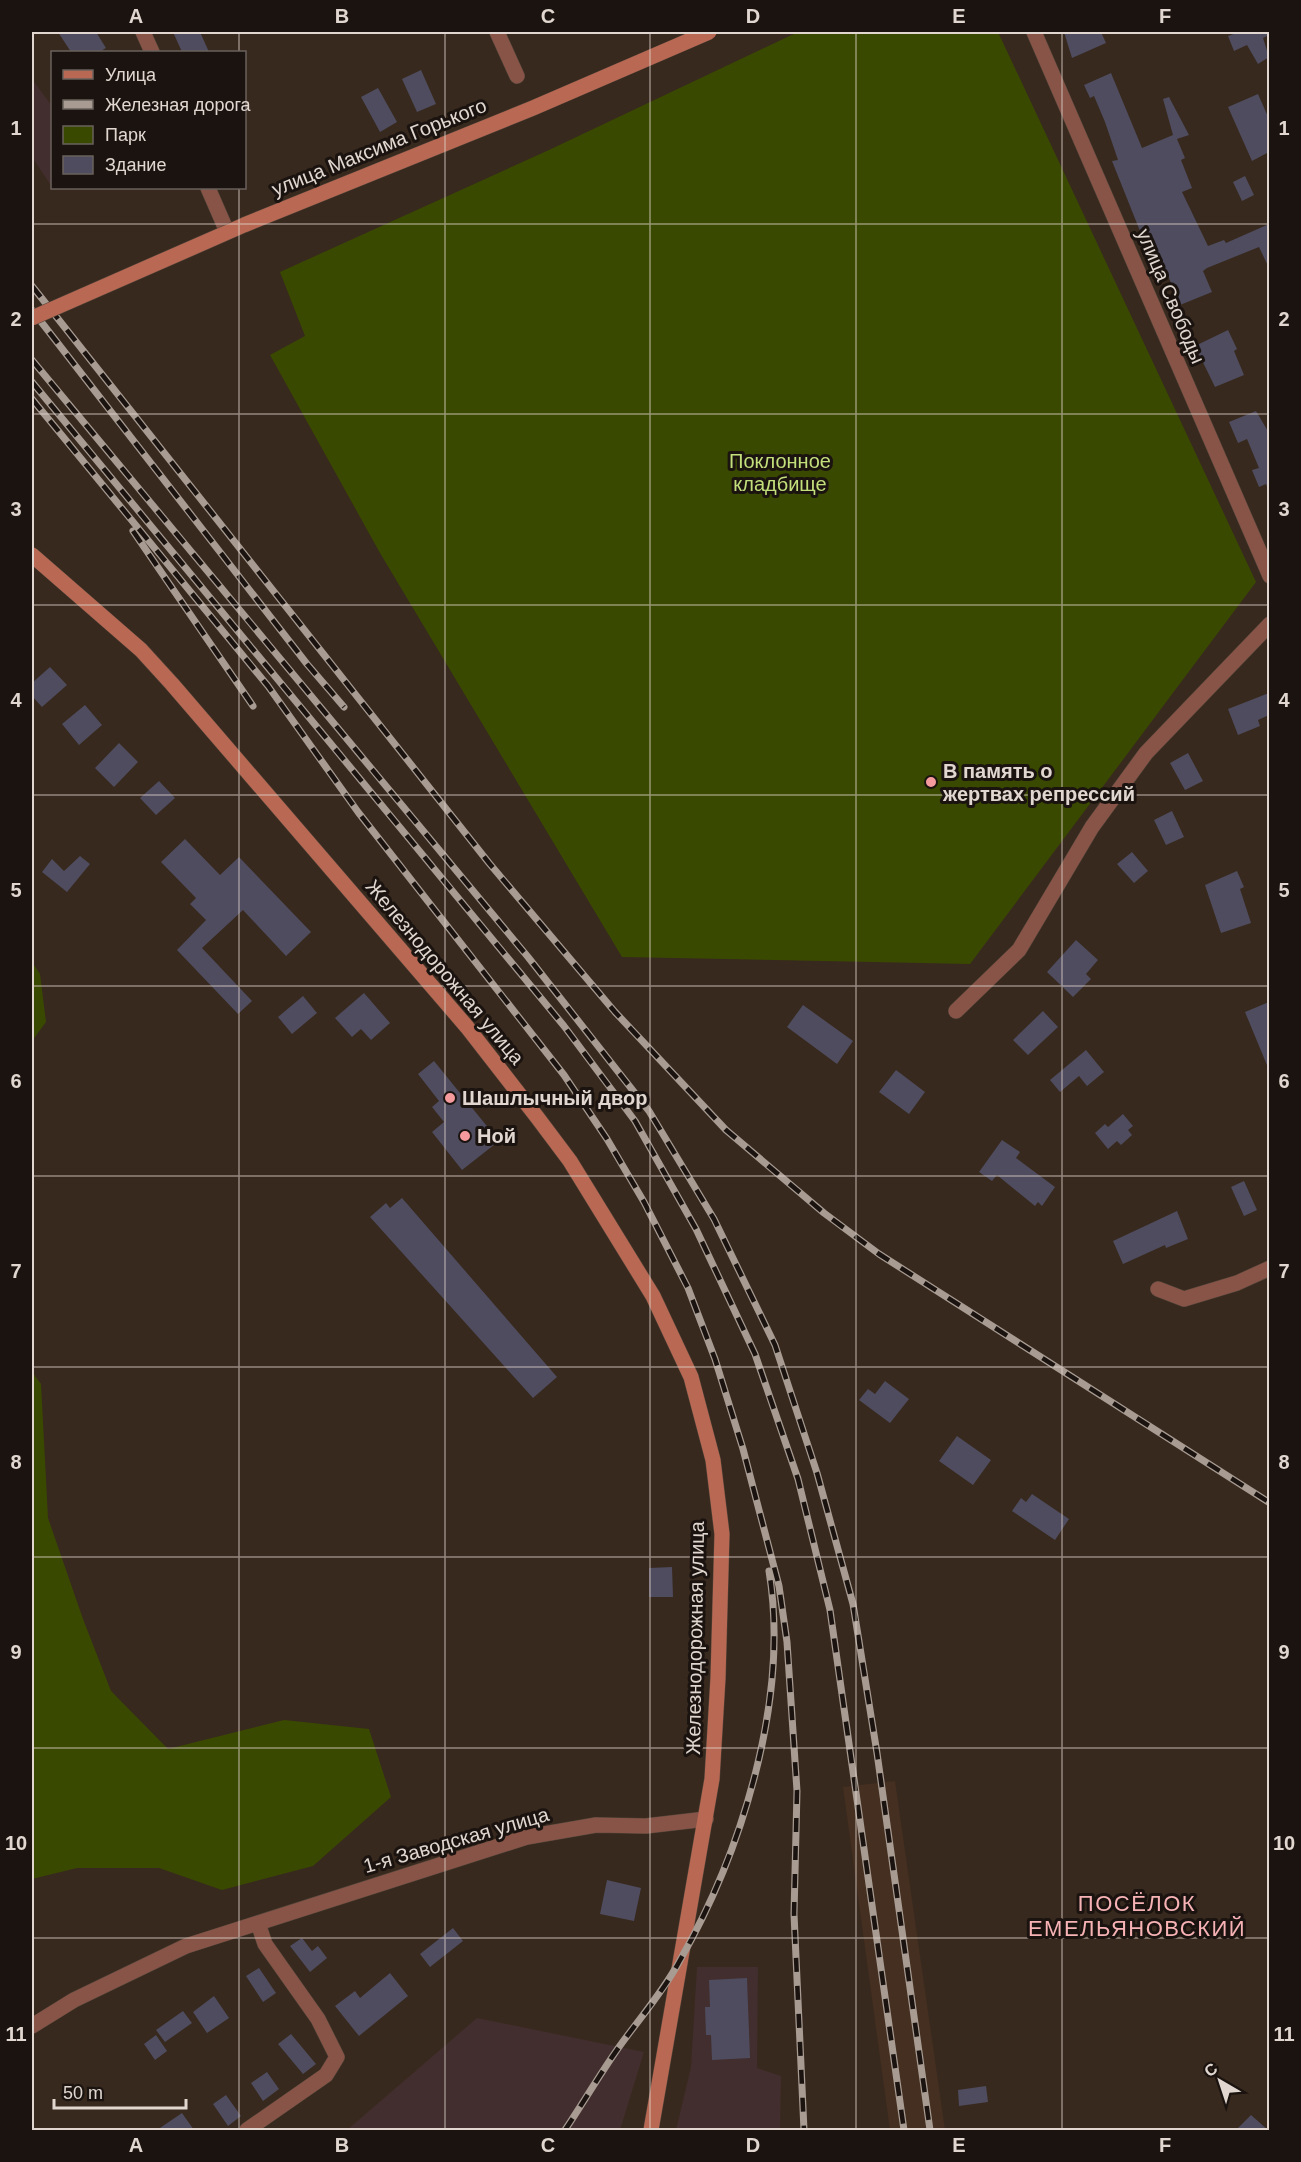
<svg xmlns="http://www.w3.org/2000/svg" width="1301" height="2162" font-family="Arial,sans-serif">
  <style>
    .built { fill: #442f21 }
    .industrial { fill: #422e2e }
    .green { fill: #3a4900 }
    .building { fill: #4e4c5e }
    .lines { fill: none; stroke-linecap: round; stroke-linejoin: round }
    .street-casing { stroke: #53453a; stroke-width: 16 }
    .secondary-casing { stroke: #53453a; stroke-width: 16 }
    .street { stroke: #875447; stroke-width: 15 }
    .secondary { stroke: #b86853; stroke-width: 15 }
    .rail-casing { stroke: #a79b92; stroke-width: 7 }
    .rail { stroke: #1a130f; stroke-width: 4.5; stroke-dasharray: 14; stroke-linecap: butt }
    .secondary-bridge-casing { stroke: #53453a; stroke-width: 16; stroke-linecap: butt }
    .secondary-bridge { stroke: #b86853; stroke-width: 15 }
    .grid { fill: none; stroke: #e1d7d0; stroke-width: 1.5; stroke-opacity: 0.55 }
    .poi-dot { fill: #f59b9e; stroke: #1a130f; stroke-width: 2 }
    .labels { text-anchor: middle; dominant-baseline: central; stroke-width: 6; stroke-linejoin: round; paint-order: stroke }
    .street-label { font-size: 20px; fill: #e1d7d0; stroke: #1a130f }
    .park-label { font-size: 20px; fill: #c3df7c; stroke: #1a130f }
    .poi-label { font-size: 20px; font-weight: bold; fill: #e1d7d0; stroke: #1a130f; text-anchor: start }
    .quarter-label { font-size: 22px; letter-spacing: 1.5px; fill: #f6b2b4; stroke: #1a130f }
    .neatline { fill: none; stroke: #e1d7d0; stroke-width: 2 }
    .grid-label { font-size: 20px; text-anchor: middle; font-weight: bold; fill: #e1d7d0 }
  </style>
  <rect width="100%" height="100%" fill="#38291e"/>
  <path class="built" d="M895,1781L945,2130H890L843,1787Z"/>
  <path class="industrial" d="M32,79L52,106V187L32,157Z
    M697,1967H758L757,2068L781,2076L780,2130H676L691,2067Z
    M477,2018L644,2052L620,2130H347Z"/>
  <path class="green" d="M798,32H998L1256,582L970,964L622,957L380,553L270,355L305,336L280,272L549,150Z
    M32,962L40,974L46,1022L32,1041Z
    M32,1372L41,1384L48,1518L83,1619L111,1691L168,1749L284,1720L369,1729L391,1797L313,1866L222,1890L159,1868H77L32,1879Z"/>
  <path class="building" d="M58,32H96L106,48L99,52H71Z
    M173,32H200L209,52H182Z
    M1064,32H1101L1106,43L1072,58Z
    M1239,32H1269V35L1263,38L1269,57L1258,64L1247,45L1234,51L1228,36Z
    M421,70L436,104L417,112L402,79Z
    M1111,73L1142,148L1173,135L1163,99L1169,97L1189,135L1177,139L1185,158L1181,160L1192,188L1182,192L1208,246L1224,240L1226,243L1269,224V268L1259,247L1207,268L1203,271L1212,292L1180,305L1160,256L1152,259L1146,246L1112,161L1118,160L1105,122L1094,96L1090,98L1084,85Z
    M378,88L397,122L380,132L361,97Z
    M1258,94L1269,119V152L1252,161L1228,107Z
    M1245,176L1254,195L1242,201L1233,182Z
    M1228,330L1237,349L1234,351L1244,375L1215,387L1195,346Z
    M1256,411L1269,433V492L1266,484L1259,487L1252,470L1259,468L1247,439L1238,443L1229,422Z
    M50,667L67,685L42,707L32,696V683Z
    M1269,693V715L1258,720L1260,726L1238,735L1228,709Z
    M85,705L102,725L79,745L62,724Z
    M119,743L138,762L114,787L95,768Z
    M1188,753L1203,781L1185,790L1170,763Z
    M159,781L175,798L156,815L140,798Z
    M1172,811L1184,837L1166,845L1154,820Z
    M185,839L220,875L239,857L311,932L286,956L243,910L202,948L252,1001L238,1014L177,950L206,920L190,904L196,898L161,862Z
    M1132,852L1148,871L1134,883L1117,864Z
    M80,856L90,864L67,892L42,872L52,859L64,871Z
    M1237,871L1244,887L1240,889L1251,923L1221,933L1205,885Z
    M1076,940L1098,960L1086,974L1091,979L1073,997L1047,972Z
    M364,993L390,1023L371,1040L361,1029L352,1037L335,1018Z
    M303,996L317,1013L292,1034L278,1017Z
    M1269,1002V1070L1245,1012Z
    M803,1005L853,1041L837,1064L787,1027Z
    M1043,1011L1058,1027L1028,1055L1013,1040Z
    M1086,1050L1104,1072L1087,1086L1079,1076L1060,1092L1050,1080Z
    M434,1061L499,1141L462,1170L432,1132L444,1122L432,1107L439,1101L418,1074Z
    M896,1070L925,1092L909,1114L879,1092Z
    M1123,1114L1133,1126L1128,1130L1132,1135L1121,1145L1117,1141L1108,1149L1095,1133L1105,1124L1108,1127Z
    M1002,1140L1020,1152L1016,1158L1055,1187L1042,1206L1038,1202L1035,1206L997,1175L992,1181L979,1172Z
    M1244,1181L1257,1210L1244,1216L1231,1187Z
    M402,1198L557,1377L533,1398L370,1217L386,1203L390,1208Z
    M1177,1211L1188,1239L1166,1248L1165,1245L1123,1264L1113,1241Z
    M885,1381L909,1399L890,1423L859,1400L868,1389L875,1394Z
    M957,1436L991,1460L973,1485L939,1461Z
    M1032,1494L1069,1519L1055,1540L1012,1511L1021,1498L1026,1502Z
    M672,1567L673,1597H649V1568Z
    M607,1880L641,1888L634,1921L600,1914Z
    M453,1928L463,1941L430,1967L420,1954Z
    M302,1938L312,1951L318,1946L327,1958L310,1972L290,1946Z
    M259,1968L276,1993L263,2002L246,1976Z
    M390,1973L408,1996L359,2036L335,2006L355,1991L360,1998Z
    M747,1978L750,2058L712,2060L711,2035H706L705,2007H710L709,1980Z
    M214,1996L229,2018L207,2033L193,2012Z
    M183,2011L192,2023L165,2042L156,2030Z
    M291,2034L316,2064L303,2074L278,2044Z
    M156,2035L167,2051L155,2060L144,2044Z
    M267,2072L279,2089L263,2101L251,2083Z
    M986,2086L988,2102L959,2106L958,2090Z
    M226,2095L241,2116L228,2126L213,2104Z
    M182,2113L194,2130H157Z
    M1251,2115L1268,2130H1236Z"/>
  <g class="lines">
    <g class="street-casing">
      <path id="street" d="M143,32L152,52
        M497,32L517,76
        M1034,32L1270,576
        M208,188L225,227
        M956,1011L1019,950L1092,827L1146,753L1270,624
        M1158,1289L1184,1299L1237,1283L1270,1268
        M32,2026L74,2000L186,1946L527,1837L596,1825L646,1826L706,1819
        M247,2130L326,2075L337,2057L318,2019L265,1944L258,1923"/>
    </g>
    <g class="secondary-casing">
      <path id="secondary" d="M32,555L141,650L172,684L467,1027L537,1117L570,1161L653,1296L691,1377L713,1460L722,1534L718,1678L712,1779L651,2130"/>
    </g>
    <use href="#street" class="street"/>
    <use href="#secondary" class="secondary"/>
    <g class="rail-casing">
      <path id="rail" d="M32,286L489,863L615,1012L726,1130L824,1213L879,1254L1270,1503
        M32,310L307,664L344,707
        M32,360L528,957L649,1111L714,1219L775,1345L817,1473L853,1604L877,1753L930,2130
        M32,382L564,1026L635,1121L696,1229L755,1354L798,1479L830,1610L904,2130
        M32,399L268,686L358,812L564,1075L607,1139L644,1202L688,1288L715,1359L743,1449L779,1586L787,1642L797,1791L794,1914L804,2130
        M133,531L253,706
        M565,2130C583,2103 600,2074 619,2047C639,2019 663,1992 679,1962C742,1852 790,1698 769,1571"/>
    </g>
    <use href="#rail" class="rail"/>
    <g class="secondary-bridge-casing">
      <path id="secondary-bridge" d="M32,318L244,225L533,108L709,32"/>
    </g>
    <use href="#secondary-bridge" class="secondary-bridge"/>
  </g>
  <path class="grid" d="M239,32V52M445,32V2130M650,32V2130M856,32V2130M1062,32V2130M239,188V2130M32,224H1270M32,414H1270M32,605H1270M32,795H1270M32,986H1270M32,1176H1270M32,1367H1270M32,1557H1270M32,1748H1270M32,1938H1270"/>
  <g class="poi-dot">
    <circle cx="931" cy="782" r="6"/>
    <circle cx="450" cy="1098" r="6"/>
    <circle cx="465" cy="1136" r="6"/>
  </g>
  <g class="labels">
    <g class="street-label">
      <text transform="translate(379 147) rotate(-22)">улица Максима Горького</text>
      <text transform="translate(1171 296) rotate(67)">улица Свободы</text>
      <text transform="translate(445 972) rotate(50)">Железнодорожная улица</text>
      <text transform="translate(695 1638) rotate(-89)">Железнодорожная улица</text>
      <text transform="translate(456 1840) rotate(-16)">1-я Заводская улица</text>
    </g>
    <g class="park-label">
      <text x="780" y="461">Поклонное<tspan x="780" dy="23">кладбище</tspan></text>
    </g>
    <g class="poi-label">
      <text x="943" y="771">В память о<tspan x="943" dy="23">жертвах репрессий</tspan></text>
      <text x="462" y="1098">Шашлычный двор</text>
      <text x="477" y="1136">Ной</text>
    </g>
    <g class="quarter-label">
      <text x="1137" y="1903">ПОСЁЛОК<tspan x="1137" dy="25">ЕМЕЛЬЯНОВСКИЙ</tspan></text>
    </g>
  </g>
  <rect width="1301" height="2162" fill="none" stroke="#1a130f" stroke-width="66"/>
  <rect x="51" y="51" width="195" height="138" fill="#1a130f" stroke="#6a615c" stroke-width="1.5"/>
  <rect x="63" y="70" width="30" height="9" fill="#b86853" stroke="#6a615c" stroke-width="1.5"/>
  <text x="105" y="81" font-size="18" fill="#e1d7d0">Улица</text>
  <rect x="63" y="100" width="30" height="9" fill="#a79b92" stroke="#6a615c" stroke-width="1.5"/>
  <text x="105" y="111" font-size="18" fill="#e1d7d0">Железная дорога</text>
  <rect x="63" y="126" width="30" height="18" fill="#3a4900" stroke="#6a615c" stroke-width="1.5"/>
  <text x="105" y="141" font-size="18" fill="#e1d7d0">Парк</text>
  <rect x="63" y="156" width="30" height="18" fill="#4e4c5e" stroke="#6a615c" stroke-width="1.5"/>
  <text x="105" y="171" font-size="18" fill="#e1d7d0">Здание</text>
  <g transform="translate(1220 2081) rotate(321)" stroke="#1a130f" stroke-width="4.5" paint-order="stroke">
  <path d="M0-4.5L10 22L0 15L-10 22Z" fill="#e1d7d0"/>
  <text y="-9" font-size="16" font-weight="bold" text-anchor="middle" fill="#e1d7d0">С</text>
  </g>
  <path d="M54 2099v9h132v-9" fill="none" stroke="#e1d7d0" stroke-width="3"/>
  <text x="63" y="2099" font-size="18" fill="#e1d7d0" stroke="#1a130f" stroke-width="4.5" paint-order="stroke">50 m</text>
  <rect x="33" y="33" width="1235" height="2096" class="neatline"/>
  <g class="grid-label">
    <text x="136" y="23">A</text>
    <text x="342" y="23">B</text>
    <text x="548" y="23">C</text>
    <text x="753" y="23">D</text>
    <text x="959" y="23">E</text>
    <text x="1165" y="23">F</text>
    <text x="16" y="135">1</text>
    <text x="1284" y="135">1</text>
    <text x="16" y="326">2</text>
    <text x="1284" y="326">2</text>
    <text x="16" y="516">3</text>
    <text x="1284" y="516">3</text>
    <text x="16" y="707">4</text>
    <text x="1284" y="707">4</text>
    <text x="16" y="897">5</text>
    <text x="1284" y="897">5</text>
    <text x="16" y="1088">6</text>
    <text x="1284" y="1088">6</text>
    <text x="16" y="1278">7</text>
    <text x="1284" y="1278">7</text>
    <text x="16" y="1469">8</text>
    <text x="1284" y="1469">8</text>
    <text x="16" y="1659">9</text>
    <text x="1284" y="1659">9</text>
    <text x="16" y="1850">10</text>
    <text x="1284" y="1850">10</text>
    <text x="16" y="2041">11</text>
    <text x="1284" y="2041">11</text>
    <text x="136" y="2152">A</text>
    <text x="342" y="2152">B</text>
    <text x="548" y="2152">C</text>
    <text x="753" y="2152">D</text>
    <text x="959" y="2152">E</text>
    <text x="1165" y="2152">F</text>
  </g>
</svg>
